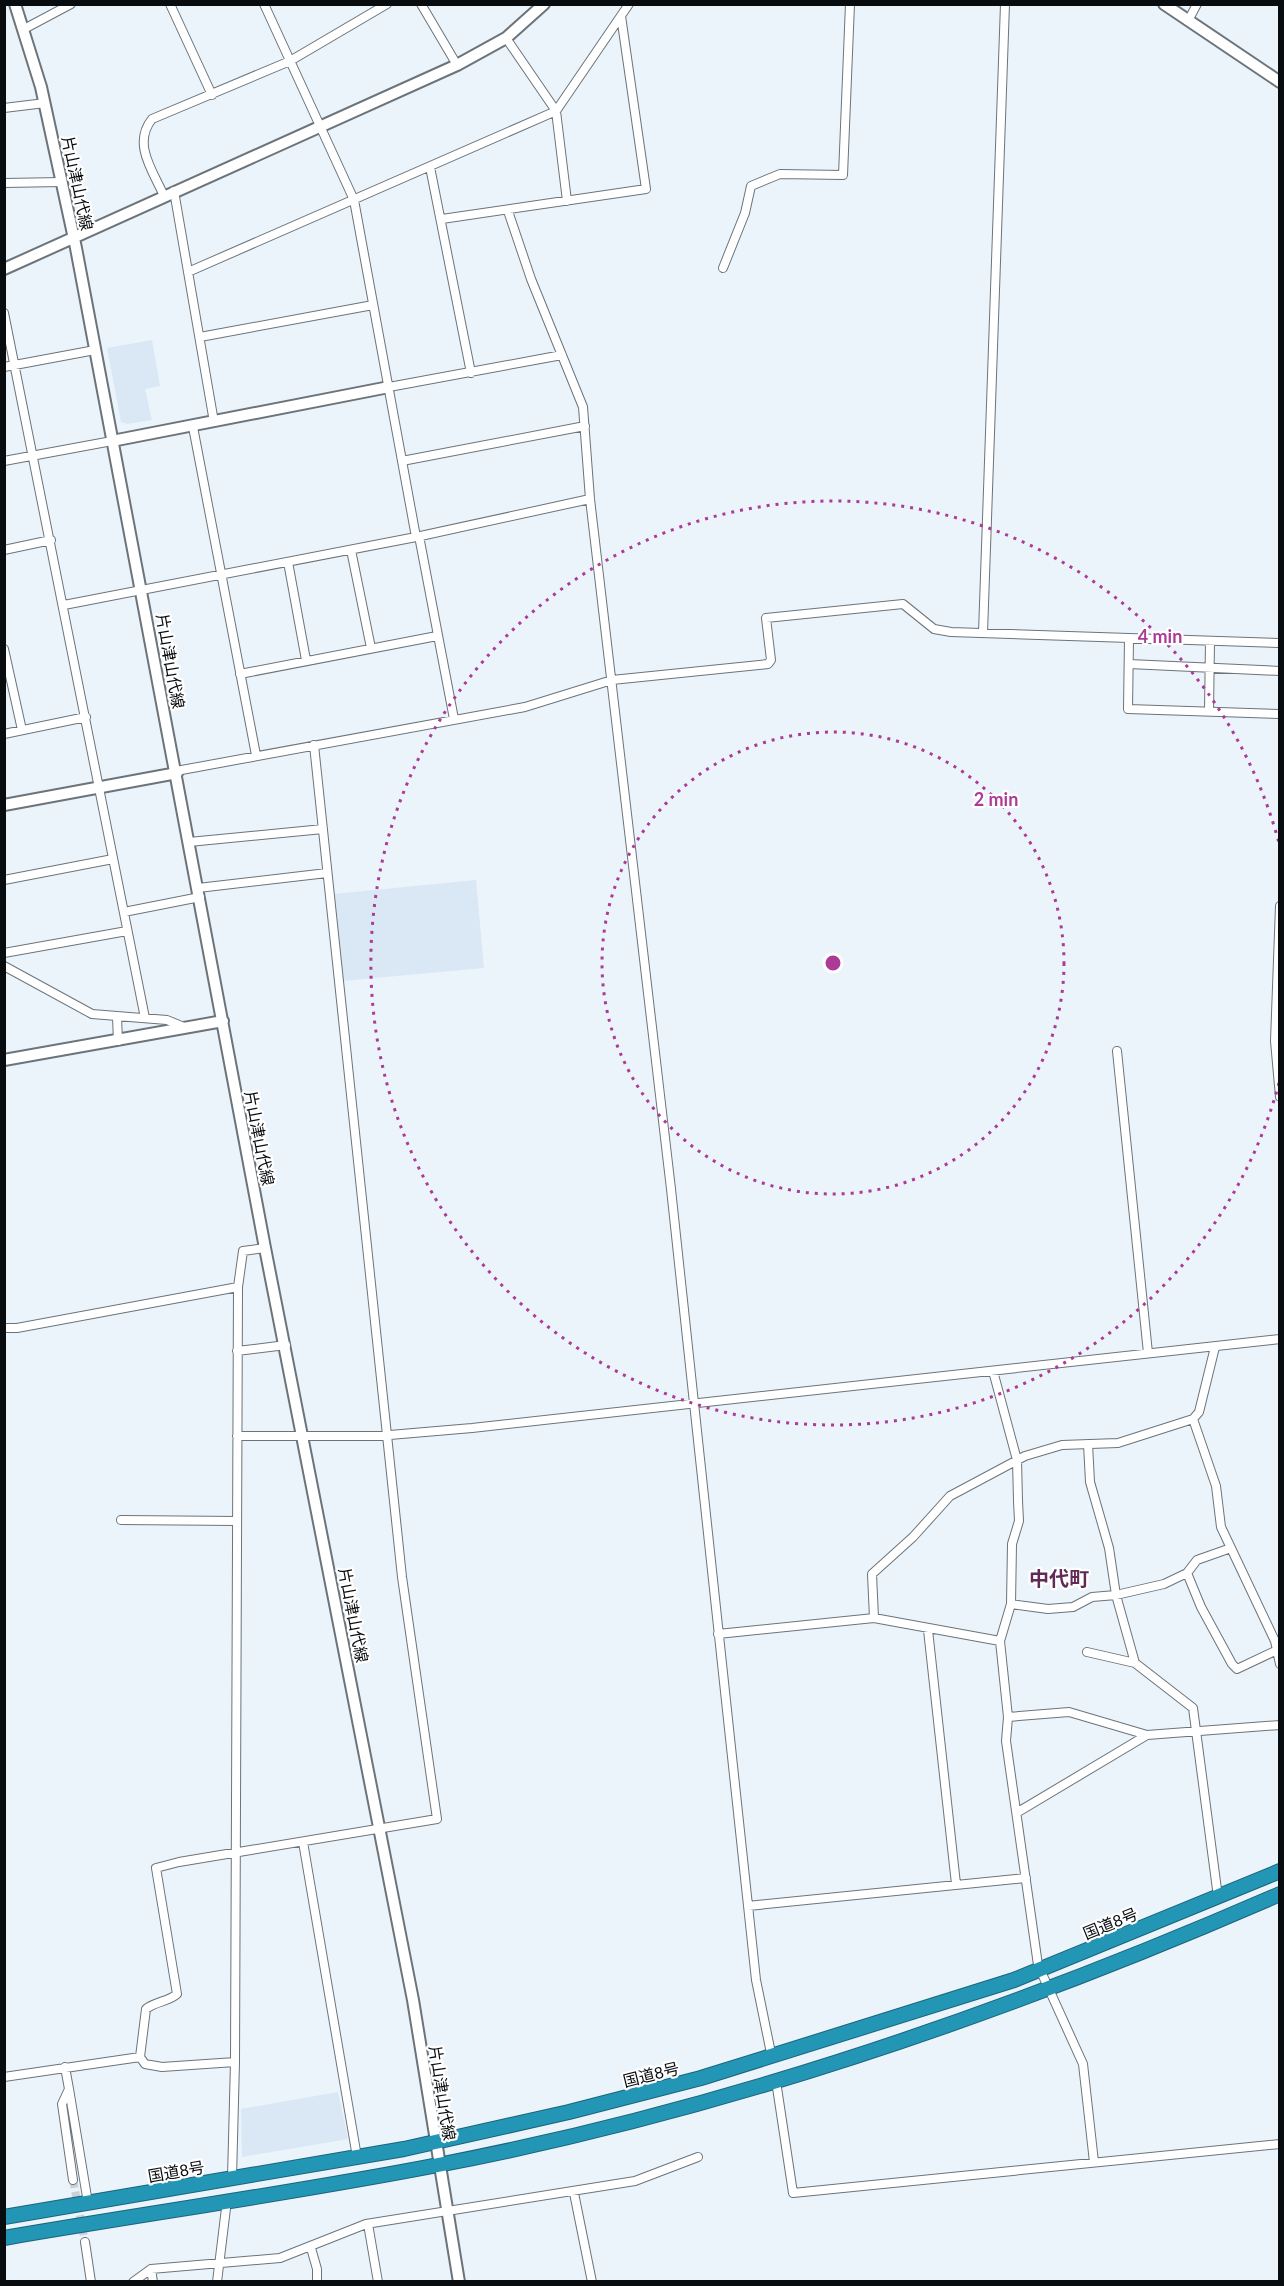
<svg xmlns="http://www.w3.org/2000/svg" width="1284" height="2286" font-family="Lato,'Noto Sans JP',sans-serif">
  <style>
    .built { fill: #dae8f5 }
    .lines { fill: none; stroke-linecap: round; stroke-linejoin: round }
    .street-tunnel { stroke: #c9d0d8; stroke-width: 8; stroke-dasharray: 8 4; stroke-linecap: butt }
    .street-casing { stroke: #6c747a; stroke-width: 10 }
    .secondary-casing { stroke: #6c747a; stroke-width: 14 }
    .highway-casing { stroke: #1a657b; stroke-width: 16 }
    .street { stroke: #fff; stroke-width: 8 }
    .secondary { stroke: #fff; stroke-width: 10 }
    .highway { stroke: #2395b5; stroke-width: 14 }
    .ring { fill: none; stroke: #ac3b95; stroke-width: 3; stroke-dasharray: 3 6 }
    .labels { text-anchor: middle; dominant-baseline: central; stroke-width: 4.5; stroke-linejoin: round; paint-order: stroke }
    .street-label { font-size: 16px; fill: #090c0f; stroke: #fff }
    .quarter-label { font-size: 20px; font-weight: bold; fill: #622a56; stroke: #fff }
    .centre { fill: #ac3b95; stroke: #fff; stroke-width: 3 }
    .ring-label { font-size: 18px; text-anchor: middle; font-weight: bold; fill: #ac3b95; stroke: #fff; stroke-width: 4.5; stroke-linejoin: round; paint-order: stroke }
  </style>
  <rect width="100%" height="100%" fill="#ebf3fb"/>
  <path class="built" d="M152,340L160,386L145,389L152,420L127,424L121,422L107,348Z
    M476,880L484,968L342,981L333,894Z
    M338,2092L348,2139L242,2157L241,2109Z"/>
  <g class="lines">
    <path class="street-tunnel" d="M73,2180L85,2242"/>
    <g class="street-casing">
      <path id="street" d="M170,4L212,95
        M264,4L354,200L416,537
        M421,4L457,65
        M1188,21L1197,4
        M24,29L71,4
        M506,38L556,111L567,201
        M4,108L45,103
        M430,167L471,373
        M4,183L62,182
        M174,191L214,422
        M164,196C153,171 132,144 152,119L290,61L387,4
        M508,211L531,279L583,407L590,499L671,1189L756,1980L772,2058
        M442,219L646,189L621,16
        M723,268L745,213L751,186L780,174L843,175L850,4
        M188,272L556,111L629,4
        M4,313L145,1018
        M200,337L373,305
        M4,367L95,350
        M389,387L562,355
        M193,427L256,755
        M4,461L112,441
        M402,461L585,426
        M419,536L454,719
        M4,550L51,540
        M351,550L371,648
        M288,562L306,660
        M64,605L416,537L590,499
        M983,633L1005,4
        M1129,639L1128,709L1280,714
        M4,649L22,730
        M1129,664L1280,671
        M240,674L437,636
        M1209,711L1210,642
        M4,734L86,717
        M176,771L525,707L612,680L768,664L771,660L766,618L903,604L934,629L951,632L1280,643
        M189,842L323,829
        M4,880L113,859
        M198,888L327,873
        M1280,906L1275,1041L1280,1097
        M124,912L200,897
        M4,953L127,931
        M4,966L92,1014L167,1020L184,1027
        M117,1017L118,1041
        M1117,1051L1148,1353
        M4,1328H17L238,1287
        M237,1351L286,1345
        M993,1371L1017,1460L1018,1501L1019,1521L1012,1544L1011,1604L1000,1641L1008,1717L1006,1741L1038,1965L1083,2064L1094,2162
        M1193,1419L1216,1486L1221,1527L1275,1641L1280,1664
        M237,1436H378L472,1428L1280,1339
        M1088,1444L1090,1482L1109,1548L1116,1595L1135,1663L1193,1708L1218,1897
        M121,1520L237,1521
        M1187,1573L1201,1607L1232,1664L1237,1669L1275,1651
        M1011,1604L1048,1609L1073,1607L1092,1597L1116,1595L1164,1584L1187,1573L1197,1560L1231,1548
        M874,1618L872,1574L913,1537L950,1496L1025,1456L1062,1445L1118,1443L1193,1419L1199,1412L1215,1347
        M928,1630L956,1884
        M718,1634L874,1618L1000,1641
        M1087,1652L1135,1663
        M1008,1717L1069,1712L1147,1735
        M1018,1812L1147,1735L1280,1725
        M303,1842L357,2157
        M748,1906L1026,1878
        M235,2062L162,2067L145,2064L140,2057L146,2009C156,2001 168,2002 177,1994L156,1868L179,1862L437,1819L402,1577L314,745
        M65,2067L69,2089L62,2104L73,2180
        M4,2077L140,2057
        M776,2081L793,2193L1280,2144
        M69,2089L88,2203
        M232,2178L235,2062L238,1287L243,1251L265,1248
        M574,2193L592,2282
        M368,2224L378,2282
        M85,2242L91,2282
        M311,2248L317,2269V2282
        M151,2269L153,2282
        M133,2282L151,2269L280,2258L366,2224L635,2181L698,2157
        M217,2282L227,2200"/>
    </g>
    <g class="secondary-casing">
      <path id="secondary" d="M15,4L41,87L76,248L265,1248L413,2000L459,2282
        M1164,4L1280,82
        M4,269L457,65L506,38L544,4
        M112,441L389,387
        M4,805L177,773
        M4,1060L223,1021"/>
    </g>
    <g class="highway-casing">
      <path id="highway" d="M4,2217L404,2149L569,2112L701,2078L1014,1980L1280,1871
        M4,2238C149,2213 294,2193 438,2165C725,2110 1012,2011 1280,1894"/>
    </g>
    <use href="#street" class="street"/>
    <use href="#secondary" class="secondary"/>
    <use href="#highway" class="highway"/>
  </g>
  <g class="ring">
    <circle cx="833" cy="963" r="231"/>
    <path d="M1279 1083A462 462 0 1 1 1279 843"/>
  </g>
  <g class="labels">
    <g class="street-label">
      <text transform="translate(78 183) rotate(78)">片山津山代線</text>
      <text transform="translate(171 661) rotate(80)">片山津山代線</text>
      <text transform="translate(260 1138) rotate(79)">片山津山代線</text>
      <text transform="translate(354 1615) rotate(79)">片山津山代線</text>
      <text transform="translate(1110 1923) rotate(-22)">国道8号</text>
      <text transform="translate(651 2074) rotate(-14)">国道8号</text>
      <text transform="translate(443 2093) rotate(81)">片山津山代線</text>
      <text transform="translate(176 2171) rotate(-10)">国道8号</text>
    </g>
    <g class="quarter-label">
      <text x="1059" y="1578">中代町</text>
    </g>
  </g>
  <circle cx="833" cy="963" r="9" class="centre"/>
  <g class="ring-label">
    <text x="1160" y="643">4 min</text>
    <text x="996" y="806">2 min</text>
  </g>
  <rect width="1284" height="2286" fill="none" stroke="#090c0f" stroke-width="12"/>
</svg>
